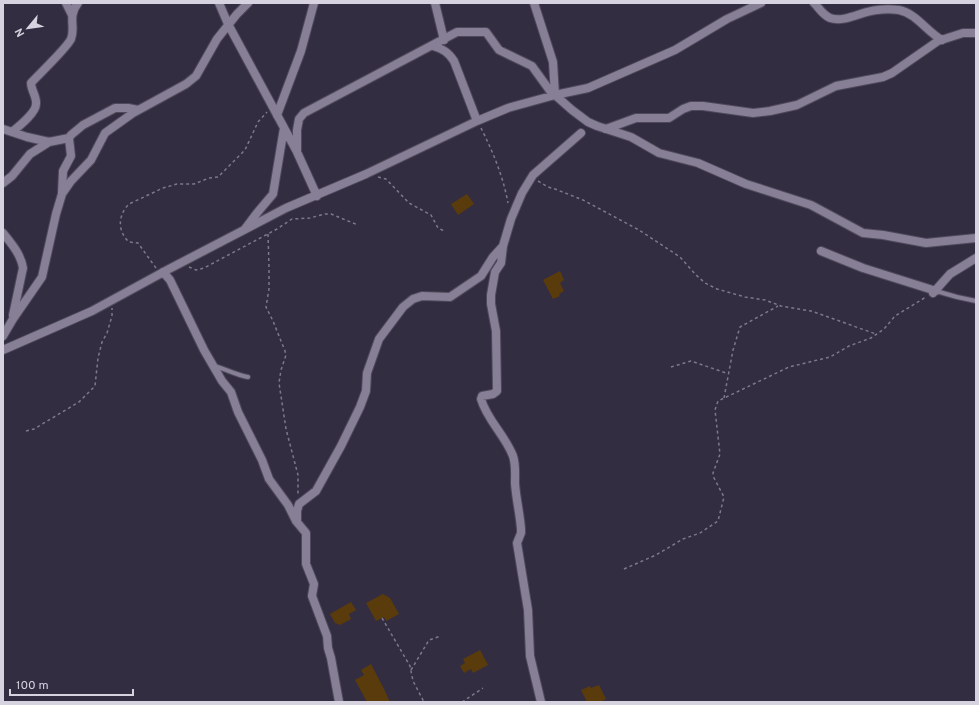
<svg xmlns="http://www.w3.org/2000/svg" width="979" height="705" font-family="Overpass,sans-serif">
  <style>
    .building { fill: #5a3b0b }
    .lines { fill: none; stroke-linecap: round; stroke-linejoin: round }
    .service-casing { stroke: #4f4a5b; stroke-width: 6 }
    .minor-casing { stroke: #4f4a5b; stroke-width: 10 }
    .path { stroke: #7e798a; stroke-width: 1.5; stroke-dasharray: 3 3; stroke-linecap: butt }
    .service { stroke: #867f96; stroke-width: 4 }
    .minor { stroke: #867f96; stroke-width: 8 }
  </style>
  <rect width="100%" height="100%" fill="#332d41"/>
  <path class="building" d="M467,194L474,204L458,215L451,204Z
    M560,271L564,280L560,283L564,291L559,294L560,296L553,299L543,280Z
    M383,594L390,598L399,614L386,621L384,617L376,621L366,603Z
    M351,602L356,610L349,614L351,619L340,625L335,623L330,614Z
    M480,650L488,665L473,673L471,669L464,673L460,666L465,663L463,659Z
    M371,664L385,691L390,702H367L355,680L364,675L361,670Z
    M599,685L606,699L600,702H587L581,690L590,686L591,688Z"/>
  <g class="lines">
    <g class="service-casing">
      <path id="service" d="M936,291L957,297L976,301
        M214,366C226,369 236,375 248,377"/>
    </g>
    <g class="minor-casing">
      <path id="minor" d="M66,3L72,15
        M219,3L228,24L296,150
        M435,3L444,40
        M534,3L553,62L555,95L572,110L588,122L597,126L631,137L659,153L698,163L746,184L811,205L863,233L883,235L926,243L976,238
        M814,3C819,8 823,15 830,18C845,23 862,11 877,10C884,9 892,9 899,10C916,13 927,32 942,40
        M433,46C443,49 448,52 454,61L477,121
        M277,115L301,51L314,3
        M3,129L27,137L49,142L69,138
        M606,129L636,118H669L683,109L691,106H703L753,113L770,111L797,105L836,86L883,77L892,73L938,41L963,33H976
        M12,132C18,127 36,113 36,104C37,97 31,90 31,83C39,74 66,49 71,39C76,27 67,17 78,3
        M3,183L12,176L30,154L49,142
        M62,193L63,171L71,156L69,138L71,135L83,125L115,108H128L138,110
        M317,196L297,152V130L299,119L304,113L457,32H486L499,50L532,66L553,95
        M245,229L257,213L273,194L284,128
        M3,233C12,244 21,255 23,268L13,315
        M821,251L863,268L936,291
        M163,272L170,280L204,350L222,381L231,392L238,412L262,460L269,479L288,505L296,521L306,533V564L314,584L312,596L327,636L328,648L331,658L339,702
        M933,293L950,274L976,258
        M3,336L13,319L42,277L56,214L62,194L71,181L91,160L105,133L133,113L186,84L196,76L217,39L237,14L248,3
        M3,350L92,311L169,269L286,208L366,174L477,121L508,108L555,95L588,88L675,50L727,19L761,3
        M297,522V511L299,504L316,491L341,446L360,407L366,391L367,373L379,339L403,307L413,299L422,296L450,297L481,276L493,257L503,246
        M541,702L530,656L528,610L517,543L521,533V529C520,514 516,499 515,483C515,474 516,465 513,456C505,435 487,420 481,399L482,396L493,394L497,391L496,331L491,304V295L495,272L501,263L503,246L511,219L522,193L533,175L581,133"/>
    </g>
    <path class="path" d="M481,128C493,152 503,176 508,203
      M378,177L386,179L409,203L431,215L438,228L444,231
      M538,181L548,187L555,189L583,200L639,230L680,257L696,275L705,283L717,289L745,297L765,300L781,306L811,311L876,334
      M268,234L269,267V289L266,307L273,321L285,351L286,355L281,370L279,383L286,429L298,475V495
      M189,267L196,270L204,268L277,229L292,219L310,218L325,214H331L358,225
      M156,268L138,243L129,242C117,231 118,215 129,204L163,188L177,184H194L209,178L218,177L245,150L258,122L267,112
      M671,367L691,361L729,374
      M724,398L733,350L740,327L778,306
      M26,431L34,429L79,402L95,386L98,358L102,342L107,333L112,316V308
      M624,569L656,555L683,539L700,533L718,521L724,497L714,478L713,473L720,454L715,410L718,401L789,367L830,357L849,346L871,338L884,329L895,316L926,297
      M382,618L410,666L413,681L424,702
      M411,670L429,640L441,636
      M462,702L483,688"/>
    <use href="#service" class="service"/>
    <use href="#minor" class="minor"/>
  </g>
  <rect width="979" height="705" fill="none" stroke="#d6d2df" stroke-width="8"/>
  <g transform="translate(28 28) rotate(241)" stroke="#332d41" stroke-width="3" paint-order="stroke">
  <path d="M0-3L7 15L0 10L-7 15Z" fill="#d6d2df"/>
  <text y="-6" font-size="11" font-weight="bold" text-anchor="middle" fill="#d6d2df">N</text>
  </g>
  <path d="M10 689v6h123v-6" fill="none" stroke="#d6d2df" stroke-width="2"/>
  <text x="16" y="689" font-size="12" fill="#d6d2df" stroke="#332d41" stroke-width="3" paint-order="stroke">100 m</text>
</svg>
